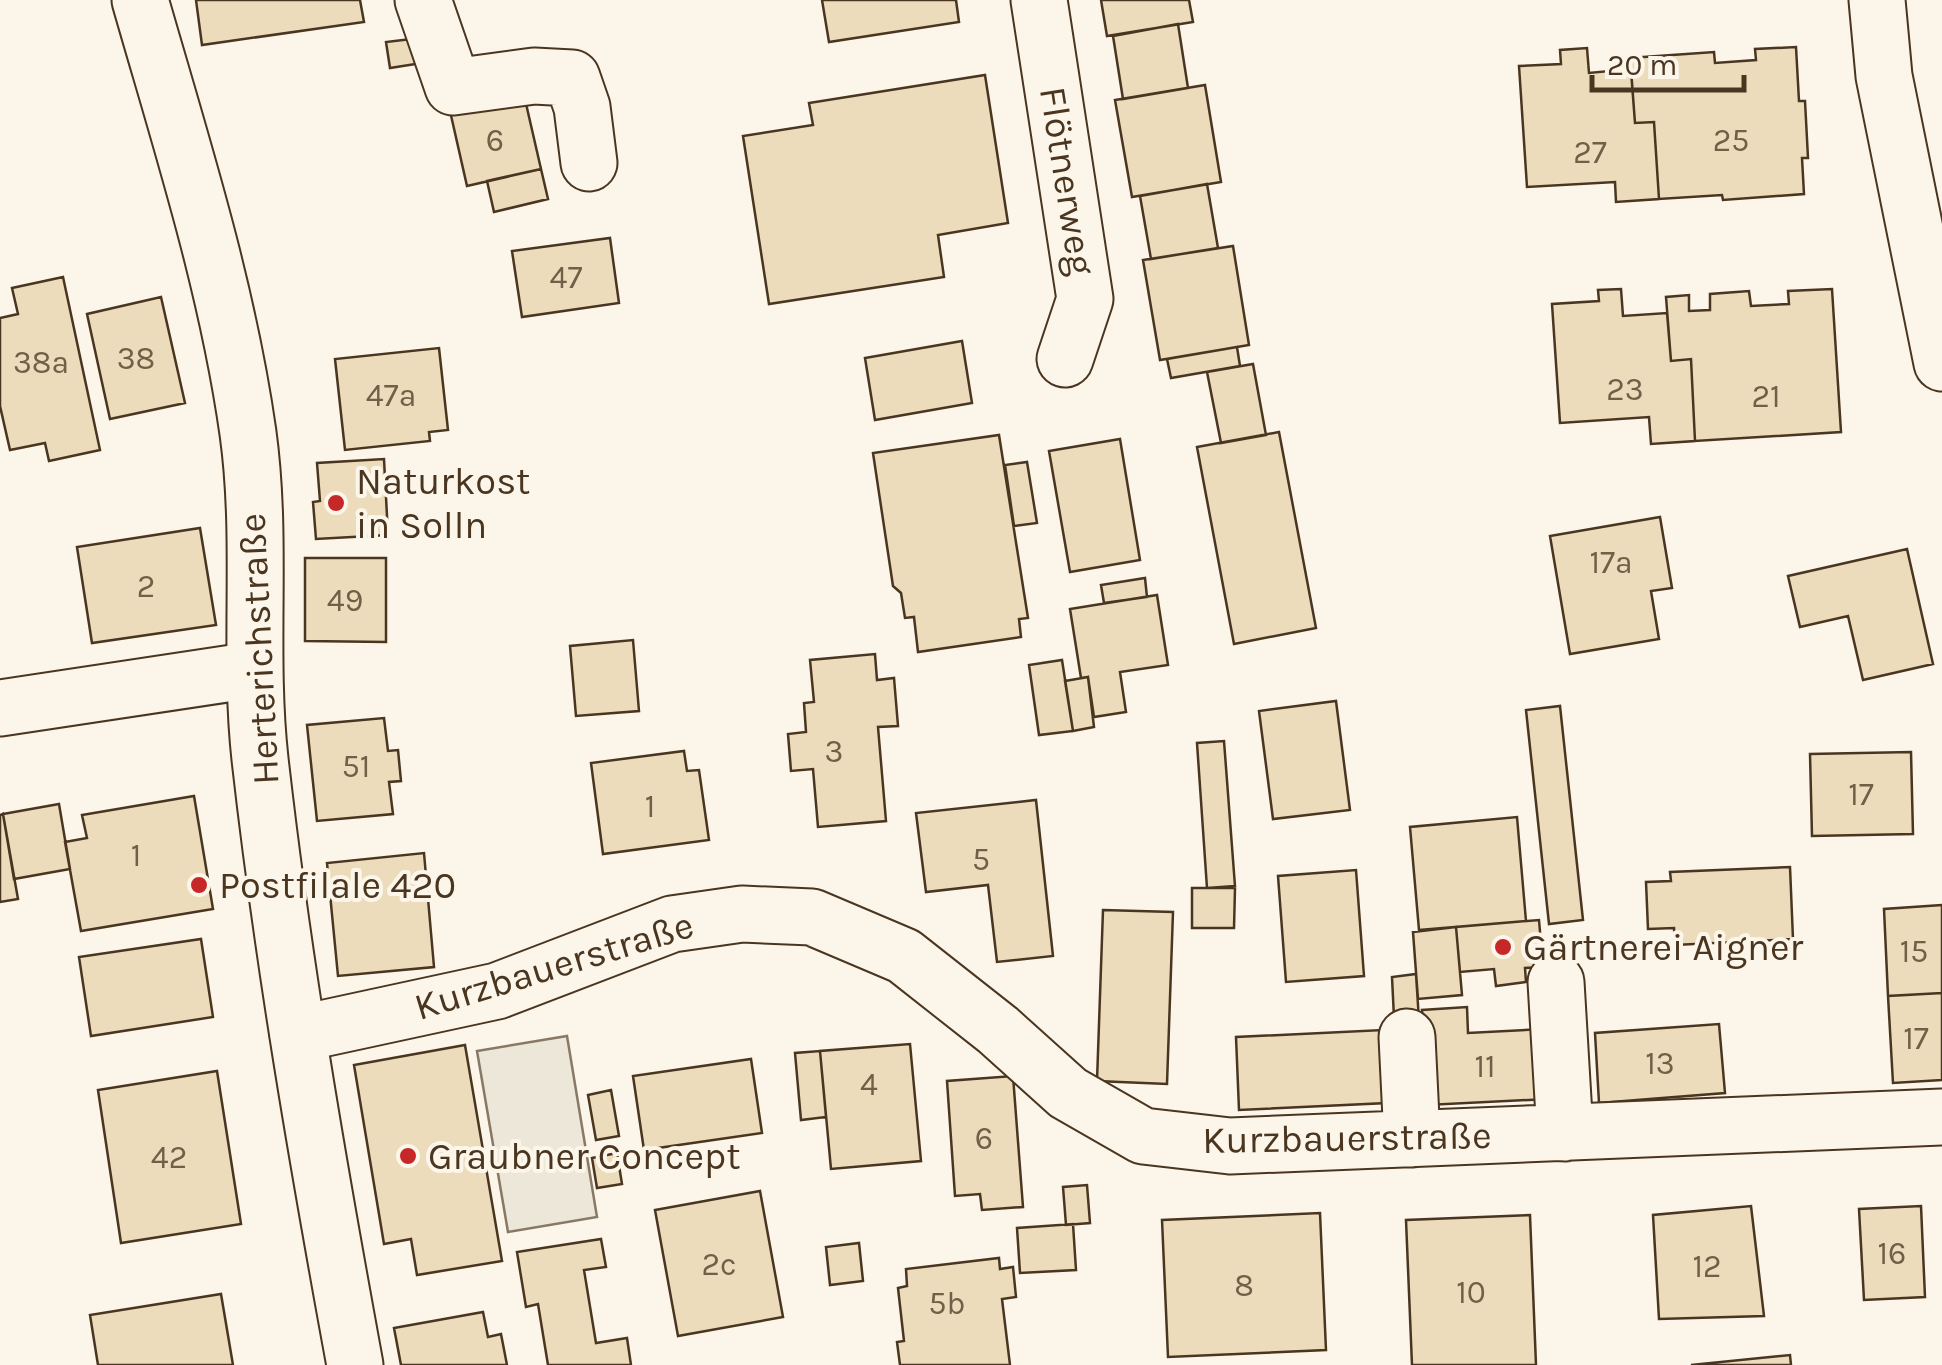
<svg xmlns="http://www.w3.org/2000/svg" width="1942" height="1365" font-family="Karla,sans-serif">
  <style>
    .parking { fill: #ede7d9; stroke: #887966; stroke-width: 2.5 }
    .building { fill: #ecdcbc; stroke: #4a3520; stroke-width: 2.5 }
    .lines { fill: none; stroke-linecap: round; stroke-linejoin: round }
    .minor-casing { stroke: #4a3520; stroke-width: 59 }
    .major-casing { stroke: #4a3520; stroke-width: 59 }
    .minor { stroke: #fbf6e9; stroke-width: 55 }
    .major { stroke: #fbf6e9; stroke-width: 55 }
    .poi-dot { fill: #c62828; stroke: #fbf6e9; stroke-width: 4 }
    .labels { text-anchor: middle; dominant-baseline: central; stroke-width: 8; stroke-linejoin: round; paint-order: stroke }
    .number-label { font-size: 32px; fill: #725f47 }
    .street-label { font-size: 38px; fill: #4a3520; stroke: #fbf6e9 }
    .poi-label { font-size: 38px; fill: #4a3520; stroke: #fbf6e9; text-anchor: start }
  </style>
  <rect width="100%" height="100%" fill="#fbf6e9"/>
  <path class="parking" d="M567,1036L597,1217L508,1232L477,1051Z"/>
  <path class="building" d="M196,0H360L364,22L202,45Z
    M822,0H956L959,22L829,42Z
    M1101,0H1189L1193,22L1107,36Z
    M1178,24L1188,88L1123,99L1113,36Z
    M420,38L422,63L390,68L386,42Z
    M1796,47L1799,101H1805L1808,158H1802L1804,194L1723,200L1722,195L1659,199L1654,122L1635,123L1630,58L1714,52L1715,63L1756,60L1755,49Z
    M1587,48L1589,73L1631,69L1635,123L1654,122L1659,199L1616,202L1615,182L1527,187L1519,66L1561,64L1560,50Z
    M985,75L1008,223L938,235L944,277L769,304L743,136L813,125L809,103Z
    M1205,85L1221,182L1132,197L1115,100Z
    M524,95L541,169L467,186L450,111Z
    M541,169L548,199L494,212L487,181Z
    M1207,184L1218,248L1151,259L1140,196Z
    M610,238L619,303L522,317L512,251Z
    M1233,246L1249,345L1160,360L1143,260Z
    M63,277L100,450L49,461L45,443L10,450L0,406V318L18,314L12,288Z
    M1621,289L1623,316L1667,313L1671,361L1691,359L1695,441L1651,444L1649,417L1560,423L1552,304L1599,301L1598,290Z
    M1832,289L1841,432L1695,441L1691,359L1671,361L1666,297L1689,295V311L1710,310V294L1749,291L1751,306L1789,304L1788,291Z
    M161,297L185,403L110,419L87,314Z
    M962,341L972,403L875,420L865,358Z
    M1237,347L1240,366L1171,378L1167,359Z
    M439,348L448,430L429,432L430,441L345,450L335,359Z
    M1253,364L1266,435L1221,443L1207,372Z
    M1279,432L1316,628L1234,644L1197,447Z
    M999,435L1028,618L1019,619L1021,637L918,652L914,617L905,618L901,593L893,586L873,453Z
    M1120,439L1140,560L1070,572L1049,451Z
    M384,459L388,535L316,539L313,502L320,501L317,463Z
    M1027,462L1037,523L1014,526L1005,465Z
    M1660,517L1672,588L1651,591L1659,639L1570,654L1550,536Z
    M200,528L216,625L92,643L77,547Z
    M1907,549L1933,664L1863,680L1848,616L1800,627L1788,576Z
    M305,558H386V642L305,641Z
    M1145,578L1147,597L1104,603L1101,585Z
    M1157,595L1168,665L1120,672L1126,712L1094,717L1088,677L1081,678L1070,609Z
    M633,640L639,711L576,716L570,646Z
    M875,654L877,680L894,678L898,726L878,727L886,821L818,827L813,769L791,771L788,734L806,732L804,703L814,702L810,660Z
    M1062,660L1073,731L1039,735L1029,665Z
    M1088,677L1094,727L1073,731L1065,681Z
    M1336,701L1350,810L1273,819L1259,711Z
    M1560,706L1583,920L1549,924L1526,710Z
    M384,718L388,751L398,750L401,781L389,782L393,814L317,821L307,725Z
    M1224,741L1235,886L1207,888L1197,743Z
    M684,751L687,771L699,770L709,840L603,854L591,763Z
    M1911,752L1913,834L1812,836L1810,754Z
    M194,796L213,909L81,931L65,842L87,838L82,815Z
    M1036,800L1053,956L997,962L988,885L926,892L916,813Z
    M59,804L70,869L14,879L3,814Z
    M3,814L18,899L0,902V815Z
    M1517,817L1526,921L1419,930L1410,827Z
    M424,853L434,967L338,976L327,863Z
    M1790,867L1793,939L1675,945L1674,928L1648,929L1646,882L1671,881L1670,872Z
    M1356,870L1364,976L1286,982L1278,876Z
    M1192,888H1235L1234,928H1192Z
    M1942,905V993L1888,996L1884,909Z
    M1103,910L1173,912L1167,1084L1097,1081Z
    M1539,920L1543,967L1525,968L1526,982L1496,986L1494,969L1460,972L1456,927Z
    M1456,927L1462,995L1418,999L1413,932Z
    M201,939L213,1017L91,1036L79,957Z
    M1416,974L1420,1036L1395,1038L1392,977Z
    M1942,993V1080L1893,1083L1888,996Z
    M1467,1007L1468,1033L1544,1029L1548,1099L1427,1105L1422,1010Z
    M1719,1024L1725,1093L1599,1103L1595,1033Z
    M1383,1030L1387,1103L1239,1110L1236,1037Z
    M910,1044L921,1161L831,1169L820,1051Z
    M465,1045L502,1261L417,1275L411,1239L384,1244L354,1065Z
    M820,1051L826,1117L801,1120L795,1053Z
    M751,1059L762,1133L644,1150L633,1076Z
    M217,1071L241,1224L121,1243L98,1090Z
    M1013,1076L1023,1207L982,1210L980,1194L955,1196L947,1081Z
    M611,1090L619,1136L596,1140L588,1095Z
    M617,1153L622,1184L597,1188L592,1158Z
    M1087,1185L1090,1223L1066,1225L1063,1187Z
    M760,1191L783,1317L678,1336L655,1210Z
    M1751,1206L1764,1316L1659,1319L1653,1215Z
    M1921,1206L1925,1297L1864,1300L1859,1209Z
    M1320,1213L1326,1350L1168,1357L1162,1220Z
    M1530,1215L1536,1365H1412L1406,1220Z
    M1073,1224L1076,1270L1020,1273L1017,1228Z
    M601,1239L606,1267L584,1270L596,1343L627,1338L631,1365H548L538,1304L526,1307L517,1252Z
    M859,1243L863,1281L830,1285L826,1247Z
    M999,1258L1000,1269L1013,1267L1016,1297L1002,1299L1010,1365H900L897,1342L904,1341L898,1288L907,1286L906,1269Z
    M221,1294L233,1365H98L90,1315Z
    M483,1312L488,1337L501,1334L507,1365H401L394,1328Z
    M1790,1355L1791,1365H1691Z"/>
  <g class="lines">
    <g class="minor-casing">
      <path id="minor" d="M423,0L453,87L534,76L572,78L582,107L589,163
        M1039,0L1085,299L1065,359
        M1877,0L1884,76L1942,363
        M0,708L253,670
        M1556,982L1565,1133
        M298,1034L497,991L672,924L742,914L812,917L904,956L998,1030L1068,1093L1143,1136L1230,1146L1942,1117
        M1407,1037L1412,1139"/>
    </g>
    <g class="major-casing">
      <path id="major" d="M140,0C181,143 227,285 248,433C263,541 248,651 260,759C283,962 318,1164 355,1365"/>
    </g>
    <use href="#minor" class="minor"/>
    <use href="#major" class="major"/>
  </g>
  <g class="poi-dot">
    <circle cx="336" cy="503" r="10"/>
    <circle cx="199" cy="885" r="10"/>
    <circle cx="1503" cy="947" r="10"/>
    <circle cx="408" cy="1156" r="10"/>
  </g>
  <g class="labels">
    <g class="number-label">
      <text x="495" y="140">6</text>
      <text x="1731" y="140">25</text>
      <text x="1590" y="152">27</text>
      <text x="566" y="277">47</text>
      <text x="136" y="358">38</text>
      <text x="41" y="362">38a</text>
      <text x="1625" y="389">23</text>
      <text x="391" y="395">47a</text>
      <text x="1766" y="396">21</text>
      <text x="1611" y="562">17a</text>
      <text x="146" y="586">2</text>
      <text x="345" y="600">49</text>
      <text x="834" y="751">3</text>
      <text x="356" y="766">51</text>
      <text x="1861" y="794">17</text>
      <text x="650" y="806">1</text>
      <text x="136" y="855">1</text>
      <text x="981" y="859">5</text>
      <text x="1914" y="951">15</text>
      <text x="1916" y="1038">17</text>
      <text x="1660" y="1063">13</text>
      <text x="1485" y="1066">11</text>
      <text x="869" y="1084">4</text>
      <text x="984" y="1138">6</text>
      <text x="169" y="1157">42</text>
      <text x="1892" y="1253">16</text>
      <text x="719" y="1264">2c</text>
      <text x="1707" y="1266">12</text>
      <text x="1244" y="1285">8</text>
      <text x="1471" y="1292">10</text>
      <text x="947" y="1303">5b</text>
    </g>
    <g class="street-label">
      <text transform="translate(1067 181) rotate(81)">Flötnerweg</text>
      <text transform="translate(259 649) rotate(-93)">Herterichstraße</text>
      <text transform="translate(554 966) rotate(-17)">Kurzbauerstraße</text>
      <text transform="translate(1347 1138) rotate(-1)">Kurzbauerstraße</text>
    </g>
    <g class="poi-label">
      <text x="356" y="481">Naturkost<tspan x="356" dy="44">in Solln</tspan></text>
      <text x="219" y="885">Postfilale 420</text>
      <text x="1523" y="947">Gärtnerei Aigner</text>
      <text x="428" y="1156">Graubner Concept</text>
    </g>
  </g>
  <path d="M1592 75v15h152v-15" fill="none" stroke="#4a3520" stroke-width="5"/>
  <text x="1607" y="75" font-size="30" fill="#4a3520" stroke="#fbf6e9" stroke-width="8" paint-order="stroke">20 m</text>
</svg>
